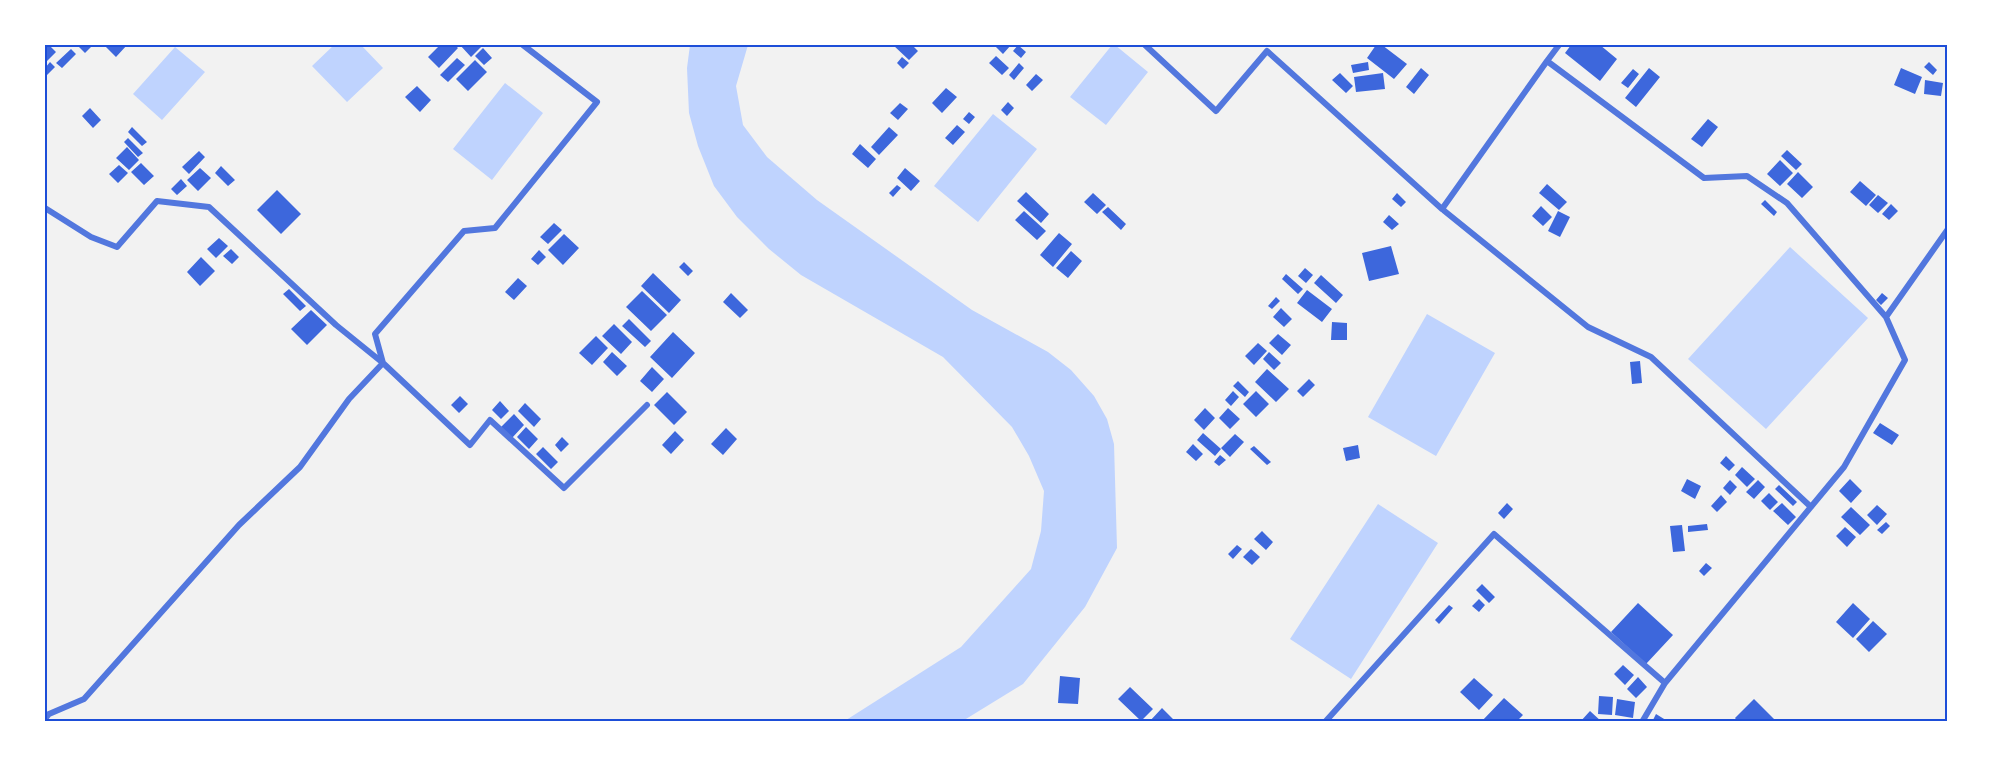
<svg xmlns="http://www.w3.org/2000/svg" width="1993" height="767" font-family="'Public Sans',sans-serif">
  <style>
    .water { fill: #bfd3fe }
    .building { fill: #3d67dc }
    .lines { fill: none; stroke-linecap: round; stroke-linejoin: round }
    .minor { stroke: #5277de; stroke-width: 6 }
    .neatline { fill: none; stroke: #1d4ed8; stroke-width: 2 }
  </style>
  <rect width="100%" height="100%" fill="#f2f2f2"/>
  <path class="water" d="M334,45H361L383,68L347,102L312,66Z
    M690,45H748L736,86L743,125L767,157L817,200L972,310L1048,352L1071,370L1094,396L1107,419L1114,444L1117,548L1085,607L1023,684L961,722H843L961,647L1031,569L1041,531L1044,491L1029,456L1012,427L943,357L801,275L769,249L737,217L714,186L698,146L689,113L687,68Z
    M1112,45H1115L1148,72L1106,125L1070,97Z
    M175,47L205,72L162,120L133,94Z
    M505,83L543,113L492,180L453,149Z
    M993,114L1037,149L978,222L934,186Z
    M1790,247L1868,318L1766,429L1688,359Z
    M1427,314L1495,353L1436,456L1368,417Z
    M1378,504L1438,543L1351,679L1290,639Z"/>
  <path class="building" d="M49,45L56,52L45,63V46Z
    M77,45H93L85,53Z
    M104,45H127L116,57Z
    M440,45H455L458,48L439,68L428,57Z
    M460,45H483L471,57Z
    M893,45H912L918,51L909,60Z
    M994,45H1011L1003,54Z
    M1018,45L1026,52L1021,58L1013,51Z
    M1376,45H1382L1407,64L1394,79L1367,58Z
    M1571,45H1600L1617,59L1600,81L1565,53Z
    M483,48L492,58L484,65L475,56Z
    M71,49L76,54L62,68L56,63Z
    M996,56L1009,68L1002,75L989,63Z
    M902,57L909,63L903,69L897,63Z
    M457,58L465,65L448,82L440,75Z
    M475,60L487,72L468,91L456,79Z
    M50,62L55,67L45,77V68Z
    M1368,62L1369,70L1353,73L1351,65Z
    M1929,62L1937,70L1933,75L1924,67Z
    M1019,63L1024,68L1014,80L1009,75Z
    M1421,68L1429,75L1414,94L1406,87Z
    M1649,68L1660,77L1636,107L1625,98Z
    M1901,68L1922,77L1915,94L1894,85Z
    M1633,69L1639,74L1628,88L1621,83Z
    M1340,73L1353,86L1346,93L1332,80Z
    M1383,73L1385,89L1356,92L1354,77Z
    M1036,74L1043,80L1032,91L1026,85Z
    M1925,80L1943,83L1941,96L1924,94Z
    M417,86L431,100L420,112L405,97Z
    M946,88L957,97L942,113L932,103Z
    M1008,102L1014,108L1007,116L1001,110Z
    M900,103L908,109L898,120L890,113Z
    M90,108L101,120L93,128L82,116Z
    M969,112L975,117L969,124L963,119Z
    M1708,119L1718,127L1702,147L1691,139Z
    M957,125L965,132L953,145L945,138Z
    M132,127L147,142L142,146L128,132Z
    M889,127L898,135L879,155L871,147Z
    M128,138L143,153L138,157L124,142Z
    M860,144L876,159L868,168L852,154Z
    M127,147L139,160L129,170L116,158Z
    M1787,150L1802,164L1796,170L1781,156Z
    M199,151L205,157L189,174L182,167Z
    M1780,160L1793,173L1780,186L1767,174Z
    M141,163L154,176L144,185L131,172Z
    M119,165L128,173L118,183L109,174Z
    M221,166L235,180L228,186L215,173Z
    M200,168L211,178L198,191L187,180Z
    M905,168L920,181L911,191L897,178Z
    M1798,172L1813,187L1802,198L1787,184Z
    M181,179L187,186L177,195L171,189Z
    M1860,181L1876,195L1866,206L1850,192Z
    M1547,184L1567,202L1559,210L1539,193Z
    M897,185L901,188L893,197L889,193Z
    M277,190L301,214L281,234L257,210Z
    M1026,192L1049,214L1041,223L1017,201Z
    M1093,193L1106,205L1097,214L1084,202Z
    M1397,193L1406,202L1401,207L1392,199Z
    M1878,195L1888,203L1878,213L1869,205Z
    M1765,200L1777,212L1774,216L1761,204Z
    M1891,204L1898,211L1889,220L1882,214Z
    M1541,206L1552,217L1543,226L1532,216Z
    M1108,207L1126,224L1121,230L1102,212Z
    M1024,211L1046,231L1037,240L1015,220Z
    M1558,211L1570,217L1560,237L1548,231Z
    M1389,215L1399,224L1392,230L1383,222Z
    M554,223L562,230L548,244L540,237Z
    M1059,233L1072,244L1053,267L1040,255Z
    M564,234L579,248L563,265L548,250Z
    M219,238L228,246L216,258L207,249Z
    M1391,246L1399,274L1369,281L1362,253Z
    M231,249L239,257L232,264L223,256Z
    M539,250L546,257L538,265L531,259Z
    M1071,251L1082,261L1068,278L1056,268Z
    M201,257L215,271L200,286L187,272Z
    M684,262L693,271L688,276L679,267Z
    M1305,268L1313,275L1306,283L1298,276Z
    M653,273L681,300L669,313L641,286Z
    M1286,274L1303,289L1298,294L1282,279Z
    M1321,275L1343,295L1336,303L1314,283Z
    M518,278L527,286L514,300L505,292Z
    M289,289L306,306L300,311L283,294Z
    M1307,290L1332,309L1322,322L1297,303Z
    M642,291L667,315L651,331L626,307Z
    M731,293L748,310L740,318L723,302Z
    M1882,293L1888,298L1881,305L1876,300Z
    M1276,297L1280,301L1272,309L1268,306Z
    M1281,308L1292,319L1284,327L1273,317Z
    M311,310L327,325L307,345L291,329Z
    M629,319L651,341L645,347L622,326Z
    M1332,322L1347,323V340H1331Z
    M614,324L632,342L621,354L602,336Z
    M673,332L695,353L672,378L650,357Z
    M1278,334L1291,345L1282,355L1269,343Z
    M596,336L608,348L592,365L579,353Z
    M1258,343L1267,351L1254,365L1245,356Z
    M612,352L627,366L617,376L603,362Z
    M1269,352L1281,363L1274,370L1263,359Z
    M1640,361L1642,383L1632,384L1630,362Z
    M652,367L664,379L652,392L640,381Z
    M1267,369L1289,389L1276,402L1255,382Z
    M1309,379L1315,385L1303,397L1297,391Z
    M1238,381L1249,392L1245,397L1233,386Z
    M1233,391L1239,397L1231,406L1225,400Z
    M1256,391L1269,404L1256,417L1243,404Z
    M667,392L687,412L674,425L654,405Z
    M460,396L468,404L459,413L451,405Z
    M500,401L509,411L501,419L492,410Z
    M525,403L541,419L534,427L518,411Z
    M1205,408L1215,418L1204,430L1194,420Z
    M1228,408L1240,419L1230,429L1219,418Z
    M514,414L524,425L512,438L501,427Z
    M1880,423L1899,435L1892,445L1873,433Z
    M526,427L538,439L529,449L517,437Z
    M726,428L737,439L723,455L711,444Z
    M675,431L684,440L671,454L662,445Z
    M1203,433L1221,449L1215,456L1197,440Z
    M1235,434L1244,442L1230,457L1221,448Z
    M562,437L569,444L561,452L555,445Z
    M1193,444L1203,454L1196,461L1186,452Z
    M1358,445L1360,458L1346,461L1343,448Z
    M1254,446L1271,462L1267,465L1250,449Z
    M543,447L558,462L551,469L536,454Z
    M1220,455L1226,460L1219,466L1214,462Z
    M1726,456L1735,465L1729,471L1720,463Z
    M1742,467L1755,479L1747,487L1735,475Z
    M1687,479L1701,486L1695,499L1681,491Z
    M1850,479L1862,491L1851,503L1839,491Z
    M1730,480L1737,487L1730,495L1723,488Z
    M1758,480L1765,487L1754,499L1746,492Z
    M1779,485L1797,502L1793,506L1775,489Z
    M1769,493L1778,502L1770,510L1761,501Z
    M1721,495L1727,502L1717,512L1711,506Z
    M1507,503L1513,509L1504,519L1498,513Z
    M1782,503L1796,517L1788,525L1773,511Z
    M1877,505L1887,514L1877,525L1867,515Z
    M1851,507L1870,525L1860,535L1841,517Z
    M1886,522L1890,526L1882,534L1877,530Z
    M1707,524L1708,530L1688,532V526Z
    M1682,525L1685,551L1673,552L1670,526Z
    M1845,527L1856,537L1847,547L1836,536Z
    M1262,531L1273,542L1266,550L1254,539Z
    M1237,545L1242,549L1233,559L1228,554Z
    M1251,549L1260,557L1252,565L1243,557Z
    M1706,563L1712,568L1704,576L1699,571Z
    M1482,584L1495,597L1489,603L1476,590Z
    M1479,599L1485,605L1479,612L1472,606Z
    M1638,603L1673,635L1646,664L1611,632Z
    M1853,603L1870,619L1853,638L1836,622Z
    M1449,605L1453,608L1439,624L1435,620Z
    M1873,621L1887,634L1869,652L1856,639Z
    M1623,665L1634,675L1625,685L1614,674Z
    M1060,676L1080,678L1078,704L1058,703Z
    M1638,677L1647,687L1636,698L1627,689Z
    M1474,678L1493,695L1479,710L1460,692Z
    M1130,687L1153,709L1141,721L1118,699Z
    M1599,696L1613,697L1612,715L1598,714Z
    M1504,698L1523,715L1516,722H1481Z
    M1617,699L1635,702L1633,718L1615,715Z
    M1754,699L1777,722H1738L1735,718Z
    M1162,708L1175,721L1174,722H1149Z
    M1590,711L1602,722H1580Z
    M1656,714L1669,722H1652Z"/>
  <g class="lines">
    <path class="minor" d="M523,45L597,102L495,228L464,231L375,334L383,363L470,445L490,420L564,488L647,405
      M1145,45L1216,111L1267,51L1442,209L1547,61
      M1559,45L1547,61L1704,178L1747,176L1787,203L1886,317
      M45,208L91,237L117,247L157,201L209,207L336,325L383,363L349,399L300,467L239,525L84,699L49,714L45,719
      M1442,209L1588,327L1651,357L1811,507
      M1325,722L1494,534L1665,683
      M1642,722L1665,683L1844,467L1905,360L1886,317L1948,229"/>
  </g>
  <rect width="1993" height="767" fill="none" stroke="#ffffff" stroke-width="93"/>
  <rect x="46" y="46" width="1900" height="674" class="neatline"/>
</svg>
